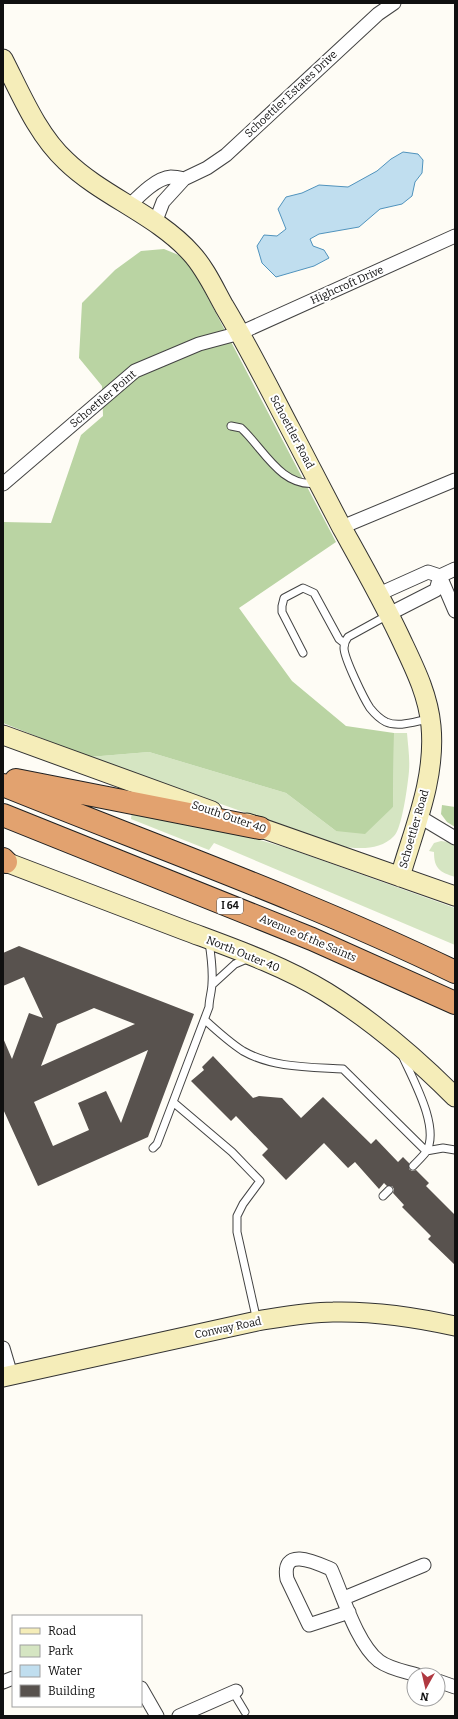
<svg xmlns="http://www.w3.org/2000/svg" width="458" height="1719" font-family="Bitter,serif">
  <style>
    .green { fill: #d5e5c2 }
    .forest { fill: #bad4a3 }
    .water { fill: #c0deef; stroke: #5093bd }
    .building { fill: #58524e; fill-rule: evenodd }
    .lines { fill: none; stroke-linecap: round; stroke-linejoin: round }
    .lane-casing { stroke: #434343; stroke-width: 9 }
    .street-casing { stroke: #434343; stroke-width: 15 }
    .secondary-casing { stroke: #323232; stroke-width: 21 }
    .highway-casing { stroke: #212121; stroke-width: 24 }
    .lane { stroke: #fff; stroke-width: 7 }
    .street { stroke: #fff; stroke-width: 13 }
    .secondary { stroke: #f5edb9; stroke-width: 19 }
    .highway { stroke: #e2a26f; stroke-width: 22 }
    .labels { text-anchor: middle; dominant-baseline: central; stroke-width: 4; stroke-linejoin: round; paint-order: stroke }
    .shield { fill: #fff; stroke: #585858; stroke-width: 1 }
    .shield-label { font-size: 10px; font-weight: bold; fill: #101010 }
    .street-label { font-size: 11px; fill: #101010; stroke: #fff }
  </style>
  <rect width="100%" height="100%" fill="#fefcf5"/>
  <path class="green" d="M394,733H407C408,746 410,758 409,771C408,783 402,829 394,836C380,851 357,849 339,846L89,757L149,752L286,793L336,831L393,807Z
    M132,810L236,833L290,849L455,908V945L214,843L209,850L131,819Z
    M441,841L448,842L455,845V877C440,872 434,869 434,852L429,851L434,843Z"/>
  <path class="forest" d="M164,249L181,256L197,277L336,542L239,608L292,681L346,726L394,733L393,807L365,834L336,831L286,793L149,752L89,757L3,723V522L51,523L81,435L103,416L102,386L79,358L82,303L115,270L141,251Z
    M442,805L455,807V827L447,822L441,814Z"/>
  <path class="water" d="M403,152L418,154L423,160L422,173L415,182L412,196L402,204L380,209L359,227L319,234L310,239L313,246L324,250L329,258L314,266L276,277L262,263L257,246L264,235L277,236L286,229L278,209L286,197L302,193L319,185L348,187L377,171L391,159Z"/>
  <path class="building" d="M19,946L194,1014L148,1137L38,1186L3,1109V1038L12,1059L29,1013L43,1018L24,977L3,986V953ZM94,1008L135,1024L41,1066L57,1024ZM148,1050L121,1123L106,1091L78,1103L89,1130L53,1146L34,1102Z
    M213,1056L253,1098L259,1096L282,1098L301,1118L323,1097L371,1144L376,1139L398,1162L403,1157L409,1163V1169L412,1171L416,1170L429,1183L426,1186L455,1215V1265L428,1239L431,1236L402,1207L404,1205L393,1193L394,1189L392,1186H387L384,1183L379,1189L355,1162L348,1168L324,1143L286,1180L262,1155L268,1149L236,1116L231,1121L191,1081L204,1070L202,1067Z"/>
  <g class="lines">
    <g class="lane-casing">
      <path id="lane" d="M231,426L241,428C263,448 281,488 316,483
        M388,615L348,637C345,641 344,643 344,648C344,658 364,699 370,708C374,713 380,719 386,722C399,728 416,721 429,719
        M303,653L282,612V606L284,598L303,588L314,593L339,639L344,643
        M212,985L235,964L249,958
        M205,1020C217,1031 229,1042 243,1051C273,1068 309,1067 343,1069L426,1151
        M402,1055C412,1078 441,1128 426,1152C422,1157 417,1162 413,1166
        M173,1102L209,1007C209,999 212,991 212,983C213,969 211,955 209,942
        M153,1148L157,1144L173,1102L232,1152L260,1181L243,1204L237,1216V1232L257,1321
        M426,1151L443,1148L455,1150
        M383,1196L389,1190
        M233,1692L245,1712"/>
    </g>
    <g class="street-casing">
      <path id="street" d="M129,206C139,196 156,178 171,177C175,177 180,178 184,179
        M155,223L163,202L184,179L207,168L226,155L378,14L394,3
        M3,484L135,371L199,344L240,333L455,236
        M342,527L455,480
        M440,576L455,611
        M379,594L428,572L440,576L455,569
        M389,614L436,590L440,576
        M420,817L455,838
        M3,1348L11,1375
        M344,1598L424,1565
        M349,1612L309,1625L287,1579C281,1546 315,1562 331,1569C343,1596 357,1644 379,1661C390,1669 404,1671 417,1675
        M438,1681L455,1687
        M3,1682L13,1678
        M141,1688L157,1716
        M179,1716L236,1691"/>
    </g>
    <g class="secondary-casing">
      <path id="secondary" d="M3,59C21,94 37,134 66,161C102,196 157,215 191,253C205,268 214,288 224,306C248,346 269,388 291,430C308,463 325,496 342,528C362,564 382,599 399,635C413,665 428,693 431,726C436,779 414,828 400,877
        M3,735L212,811
        M247,823L455,896
        M3,861C63,884 124,907 184,930C232,948 282,965 326,992C373,1021 415,1057 455,1097
        M3,1377L257,1321C282,1317 308,1312 333,1312C374,1311 415,1317 455,1326"/>
    </g>
    <g class="highway-casing">
      <path id="highway" d="M16,780L260,828
        M3,785C154,846 308,901 455,972
        M3,815L312,939L455,1003
        M3,859L6,862"/>
    </g>
    <use href="#lane" class="lane"/>
    <use href="#street" class="street"/>
    <use href="#secondary" class="secondary"/>
    <use href="#highway" class="highway"/>
  </g>
  <g class="labels">
    <rect class="shield" x="217" y="898" width="26" height="16" rx="3"/>
    <g class="shield-label">
      <text x="230" y="906">I 64</text>
    </g>
    <g class="street-label">
      <text transform="translate(291 94) rotate(-43)">Schoettler Estates Drive</text>
      <text transform="translate(347 285) rotate(-24)">Highcroft Drive</text>
      <text transform="translate(103 399) rotate(-40)">Schoettler Point</text>
      <text transform="translate(292 432) rotate(62)">Schoettler Road</text>
      <text transform="translate(229 817) rotate(19)">South Outer 40</text>
      <text transform="translate(414 829) rotate(-74)">Schoettler Road</text>
      <text transform="translate(308 938) rotate(23)">Avenue of the Saints</text>
      <text transform="translate(243 954) rotate(22)">North Outer 40</text>
      <text transform="translate(228 1328) rotate(-12)">Conway Road</text>
    </g>
  </g>
  <rect width="458" height="1719" fill="none" stroke="#101010" stroke-width="8"/>
  <rect x="12" y="1615" width="130" height="92" fill="#ffffff" stroke="#9f9f9f"/>
  <rect x="20" y="1628" width="20" height="6" fill="#f5edb9" stroke="#9f9f9f"/>
  <text x="48" y="1635" font-size="12" fill="#101010">Road</text>
  <rect x="20" y="1645" width="20" height="12" fill="#d5e5c2" stroke="#9f9f9f"/>
  <text x="48" y="1655" font-size="12" fill="#101010">Park</text>
  <rect x="20" y="1665" width="20" height="12" fill="#c0deef" stroke="#9f9f9f"/>
  <text x="48" y="1675" font-size="12" fill="#101010">Water</text>
  <rect x="20" y="1685" width="20" height="12" fill="#58524e" stroke="#9f9f9f"/>
  <text x="48" y="1695" font-size="12" fill="#101010">Building</text>
  <g transform="translate(426 1687) rotate(188)"><circle r="19" fill="#ffffff" stroke="#9f9f9f"/>
  <path d="M0-3L7 15L0 10L-7 15Z" fill="#b03941"/>
  <text y="-6" font-size="11" font-weight="bold" text-anchor="middle" fill="#101010">N</text>
  </g>
</svg>
